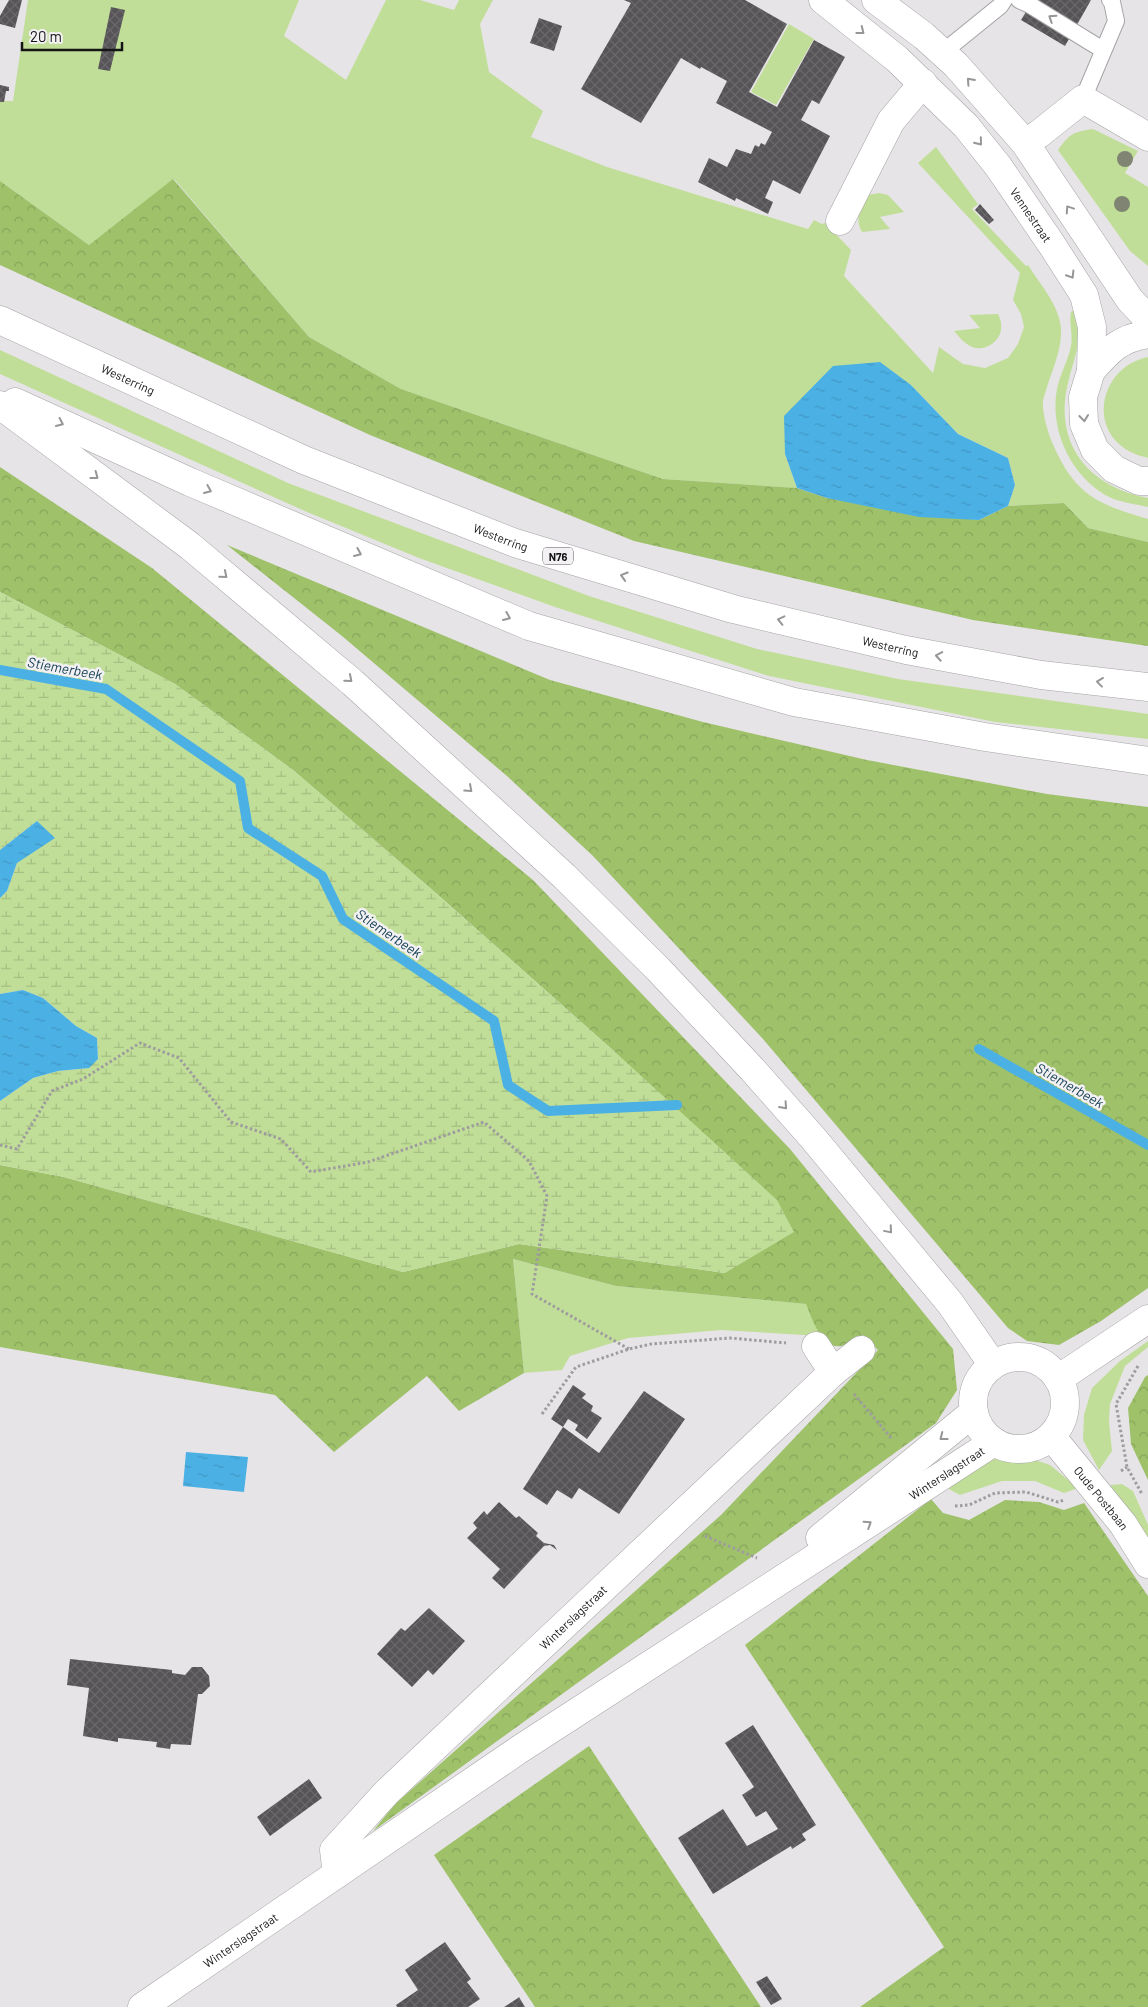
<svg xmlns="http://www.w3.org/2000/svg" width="1148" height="2007" font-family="Barlow,sans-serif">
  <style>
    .green { fill: #c1de98 }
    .forest { fill: url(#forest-crowns) }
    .wetland { fill: url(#wetland-marsh) }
    .water { fill: url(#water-ripples) }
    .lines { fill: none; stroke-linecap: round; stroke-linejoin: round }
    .stream { stroke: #4bb1e5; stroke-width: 10 }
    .building { fill: url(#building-cross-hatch) }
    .service-casing { stroke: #a5a3a5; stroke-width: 18 }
    .minor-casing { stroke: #a5a3a5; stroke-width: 29 }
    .tertiary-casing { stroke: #a5a3a5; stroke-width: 29 }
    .trunk-casing { stroke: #a5a3a5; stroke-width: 29 }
    .path { stroke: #9e9c9e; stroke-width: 3; stroke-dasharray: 2.5 2.5; stroke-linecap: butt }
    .service { stroke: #fff; stroke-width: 16 }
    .minor { stroke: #fff; stroke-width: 28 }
    .tertiary { stroke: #fff; stroke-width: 28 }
    .trunk { stroke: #fff; stroke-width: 28 }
    .tree { fill: #7f8572 }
    .oneway { stroke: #969696 }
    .labels { text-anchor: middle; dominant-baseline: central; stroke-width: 5; stroke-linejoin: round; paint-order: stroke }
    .shield { fill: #f3f1f4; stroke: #585759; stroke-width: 1 }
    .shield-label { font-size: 11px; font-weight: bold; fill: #161516 }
    .street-label { font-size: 12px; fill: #161516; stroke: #f3f1f4 }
    .water-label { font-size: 14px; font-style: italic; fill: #154055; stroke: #f3f1f4 }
  </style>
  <defs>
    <pattern id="forest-crowns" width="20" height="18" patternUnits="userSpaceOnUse" patternTransform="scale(1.25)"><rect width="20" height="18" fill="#9ec16a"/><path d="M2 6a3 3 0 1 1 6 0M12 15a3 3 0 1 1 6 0" fill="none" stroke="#87a55b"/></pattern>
    <pattern id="wetland-marsh" width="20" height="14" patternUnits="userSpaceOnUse" patternTransform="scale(1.25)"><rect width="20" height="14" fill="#c1de98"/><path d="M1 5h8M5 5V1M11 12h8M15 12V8" fill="none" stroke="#a5be82"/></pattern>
    <pattern id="water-ripples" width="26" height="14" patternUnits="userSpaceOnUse" patternTransform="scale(1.25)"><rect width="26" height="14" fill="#4bb1e5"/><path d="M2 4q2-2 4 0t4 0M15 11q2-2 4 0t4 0" fill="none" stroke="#4197c4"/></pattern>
    <pattern id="building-cross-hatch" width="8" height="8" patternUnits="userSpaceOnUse" patternTransform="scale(1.25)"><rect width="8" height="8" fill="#565456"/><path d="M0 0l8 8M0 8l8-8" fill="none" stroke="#6a686a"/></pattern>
  </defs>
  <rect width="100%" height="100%" fill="#e6e4e7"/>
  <path class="green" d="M28,0H299L284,36L346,80L386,0H420L454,10L459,0H493L480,24L489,72L543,111L531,137L607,167L808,229L814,220L822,224L825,223L851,250L844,276L933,373L939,347L963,364L985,368L1008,358L1018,344L1024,327L1021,314L1013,300L1020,273L918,163L936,147L978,204L972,209L1026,266L1028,265C1040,284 1059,305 1061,328C1062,349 1053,368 1047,387C1046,392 1043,397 1043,402C1042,412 1048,433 1052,442C1074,494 1096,504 1148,519V542L1088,528L1064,503L1008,506L1015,485L1008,458L958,434L911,385L785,454L797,488L663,479L401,389L309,337L174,179L89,245L0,181V101H13Z
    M789,24L814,39L776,105L751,92Z
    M1093,129L1138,151L1125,173L1148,187V266L1130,251L1058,150C1069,134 1073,132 1093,129Z
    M879,193L888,195L904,212L880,217L890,229L862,232C854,218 861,208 868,195Z
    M1076,308C1084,341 1075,353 1068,383C1053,444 1089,487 1148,498V507C1136,504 1123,503 1111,498C1072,479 1049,431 1057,389C1060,374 1068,361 1071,346C1073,334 1069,323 1071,312Z
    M998,314C1000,318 1002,323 1001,329C1000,342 984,352 972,347C965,344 959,337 954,331L980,328L969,315Z
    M0,350L288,483L589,596L757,649L898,679L1148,714V739L995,722L769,676L663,642L555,607L419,558L307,512L0,374Z
    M1148,357V458C1143,456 1138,456 1133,453C1086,432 1099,367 1148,357Z
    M513,1259L616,1286L807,1304L820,1336L721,1330L628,1338L570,1356L562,1370L524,1373Z
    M1148,1341V1347L1125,1366L1110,1404L1109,1422L1112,1451L1099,1470L1083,1440L1084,1415L1092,1388L1120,1361Z
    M1023,1456L1050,1465L1078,1488L1064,1493L1035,1481H1002L960,1495L947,1488L990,1457Z
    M1122,1484L1133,1491L1148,1525V1542L1110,1485Z"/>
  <path class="forest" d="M173,179L309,337L401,389L663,479L797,488L827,498L979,520L1008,506L1064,503L1088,528L1148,542V646L973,620L634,541L370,435L0,265V181L89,245Z
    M0,467L152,568L533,880L790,1149L953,1349L957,1390L936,1423L373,1831L395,1804L721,1515L878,1350L863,1335C857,1338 851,1343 845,1345C822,1353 813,1320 806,1304L616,1286L513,1259L524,1373L459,1411L427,1376L334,1452L275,1395L0,1347V1165L64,1177L403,1272L519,1244L725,1273L615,1052L437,894L293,770L175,684L0,592Z
    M227,545L550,680L703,722L867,760L1047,794L1148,807V1288L1101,1321L1059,1345L1027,1341L1008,1328L763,1039L593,856L507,776L342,636Z
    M1148,1375V1480L1131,1444L1128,1408L1145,1377Z
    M931,1499L943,1513L969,1520L1005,1500L1039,1502L1064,1510L1084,1503L1148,1596V2007H860L944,1947L745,1645Z
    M589,1746L761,2007H535L434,1855Z"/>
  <path class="wetland" d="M0,592L175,684L293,770L437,894L615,1052L777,1200L794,1232L725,1273L519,1244L403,1272L64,1177L0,1165V1101L33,1078L58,1071L88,1068L98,1059L97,1038L76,1026L43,998L23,990L0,994V898L7,891L17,863L37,821L0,850Z"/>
  <path class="water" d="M880,362L911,385L958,434L1008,458L1015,485L1008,506L979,520L919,517L827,498L797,488L785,454L784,416L833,366Z
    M37,821L55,838L17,863L7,891L0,898V850Z
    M23,990L43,998L76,1026L97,1038L98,1059L89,1068L58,1071L33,1078L0,1101V994Z
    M186,1452L248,1457L244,1492L183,1486Z"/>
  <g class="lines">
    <path class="stream" d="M0,670L106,689L240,781L248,828L322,876L343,919L494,1021L508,1085L548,1111L677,1105
      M979,1049L1148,1145"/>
  </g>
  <path class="building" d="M9,0H22L15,28L0,24V16Z
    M624,0H745L787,24L749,92L777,107L814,40L845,57L819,104L812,100L801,120L830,136L800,194L773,180L765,198L773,202L768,214L736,198L735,201L698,182L709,158L727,167L736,149L751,154L755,145L759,147L761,143L765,145L772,132L716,103L727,81L701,67L700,69L681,58L641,123L581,89L631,3Z
    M1033,0H1091L1065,46L1021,20Z
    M111,7L125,10L110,71L98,69Z
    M539,18L562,26L554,51L530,43Z
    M0,85L9,87V91H6L4,102H0Z
    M980,204L994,220L989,224L975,210Z
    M573,1385L586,1394L582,1398L593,1406L591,1411L602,1418L587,1439L575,1430L578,1425L568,1419L563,1427L551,1419Z
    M644,1391L685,1419L619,1514L579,1488L572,1499L557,1490L547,1505L523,1489L563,1427L599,1453Z
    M499,1502L516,1518L519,1516L538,1533L536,1536L544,1543L554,1545L557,1550L550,1545L544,1546L504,1589L492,1578L500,1569L467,1538L477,1528L473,1523L484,1511L487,1515Z
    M429,1608L465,1641L433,1675L428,1670L412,1687L377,1654L401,1628L405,1631Z
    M70,1659L172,1670V1673L185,1675L192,1667H202L209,1676L210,1686L202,1694H198L191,1745L171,1744L170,1749L156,1747L157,1742L118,1738V1742L83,1736L89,1688L67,1685Z
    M753,1725L816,1825L802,1834L806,1840L792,1849L791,1846L713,1894L678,1838L723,1809L747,1846L778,1829L766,1811L756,1817L742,1795L754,1787L725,1743Z
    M309,1779L322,1798L270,1836L257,1817Z
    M445,1942L471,1979L467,1982L480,1999L468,2007H397L396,2005L418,1990L405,1970Z
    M767,1976L782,1999L771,2005L756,1982Z
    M519,1997L525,2007H504L518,1998Z"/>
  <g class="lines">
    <g class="service-casing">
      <path id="service" d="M1019,0L1030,5L1103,50
        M942,53L1000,6L1004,0
        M1083,99L1116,21L1112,2L1110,0"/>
    </g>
    <g class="minor-casing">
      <g id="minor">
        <path d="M1025,143L1039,134L1083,99L1148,137"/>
        <path d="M840,221L891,121L923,83"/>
        <path d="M816,1346L833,1372"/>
        <circle cx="1019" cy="1403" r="46"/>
        <path d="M1058,1379L1148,1319"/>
        <path id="s1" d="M1051,1436L1123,1524L1148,1564"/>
        <path d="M820,1538L974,1412"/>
        <path id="s2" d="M337,1874L334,1850L387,1792L833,1372L861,1350"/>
        <path id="s3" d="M142,2007L520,1749L994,1442"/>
      </g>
    </g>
    <g class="tertiary-casing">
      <g id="tertiary">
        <path id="s4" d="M823,0L897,59L966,126L998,166L1052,245L1084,295L1092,327L1091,371L1083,397L1084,424L1095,450L1114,469L1139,481H1148"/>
        <path d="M876,0L924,36L956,65L1025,143L1130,300L1148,319"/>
        <path d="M1091,371C1109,350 1120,338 1148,334"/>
      </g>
    </g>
    <g class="trunk-casing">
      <g id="trunk">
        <path id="s5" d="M0,320L304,460L515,543L733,609L906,650L1041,675L1148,687"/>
        <path d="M15,402L190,482L529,626L794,702L985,737L1148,761"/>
        <path d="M0,405L190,546L353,683L564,876L658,969L752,1069L813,1138L950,1303L993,1365"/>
      </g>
    </g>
    <path class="path" d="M0,1145L17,1149L52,1091L83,1079L140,1043L179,1058L231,1122L281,1139L311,1172L368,1162L484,1122L529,1161L547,1196L532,1294L629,1349
      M1138,1366L1116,1404L1127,1467L1142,1494
      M854,1394L892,1439
      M542,1414L576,1367L629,1349L651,1344L730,1338L786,1343
      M1121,1471L1127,1467
      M955,1506L969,1505L995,1493L1026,1492L1058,1502L1064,1500
      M705,1536L757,1558"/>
    <use href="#service" class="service"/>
    <use href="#minor" class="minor"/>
    <use href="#tertiary" class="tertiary"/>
    <use href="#trunk" class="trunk"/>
  </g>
  <g class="tree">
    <circle cx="1125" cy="159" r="8"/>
    <circle cx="1122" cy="204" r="8"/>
  </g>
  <defs><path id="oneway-chevron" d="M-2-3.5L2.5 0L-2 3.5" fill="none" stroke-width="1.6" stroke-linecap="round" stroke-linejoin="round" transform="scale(1.25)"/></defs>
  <g class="oneway">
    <use href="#oneway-chevron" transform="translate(1052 18) rotate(-147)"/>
    <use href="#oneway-chevron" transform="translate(861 31) rotate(38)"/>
    <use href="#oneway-chevron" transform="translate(970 81) rotate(-132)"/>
    <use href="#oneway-chevron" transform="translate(979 142) rotate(51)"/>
    <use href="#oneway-chevron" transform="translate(1069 209) rotate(-124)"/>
    <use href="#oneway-chevron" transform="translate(1071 275) rotate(58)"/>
    <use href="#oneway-chevron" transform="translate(1084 418) rotate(84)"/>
    <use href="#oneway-chevron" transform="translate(60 423) rotate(25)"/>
    <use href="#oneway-chevron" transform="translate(95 476) rotate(37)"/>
    <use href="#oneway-chevron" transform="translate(208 490) rotate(23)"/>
    <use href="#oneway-chevron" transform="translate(358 553) rotate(23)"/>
    <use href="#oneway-chevron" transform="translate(224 575) rotate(40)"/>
    <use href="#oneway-chevron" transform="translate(624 576) rotate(-163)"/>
    <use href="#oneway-chevron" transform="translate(507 617) rotate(23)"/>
    <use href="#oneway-chevron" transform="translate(781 620) rotate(-167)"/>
    <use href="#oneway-chevron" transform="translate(939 656) rotate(-170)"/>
    <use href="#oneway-chevron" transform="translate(349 679) rotate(40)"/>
    <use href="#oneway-chevron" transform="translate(1100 682) rotate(-173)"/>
    <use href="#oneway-chevron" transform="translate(469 789) rotate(42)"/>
    <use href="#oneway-chevron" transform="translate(784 1106) rotate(48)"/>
    <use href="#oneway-chevron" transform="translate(889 1230) rotate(50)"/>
    <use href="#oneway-chevron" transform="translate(943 1437) rotate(142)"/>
    <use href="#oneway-chevron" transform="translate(868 1524) rotate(-33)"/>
  </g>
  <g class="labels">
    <rect class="shield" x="543" y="547.5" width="30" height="17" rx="4"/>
    <g class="shield-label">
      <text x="558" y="556">N76</text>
    </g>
    <g class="street-label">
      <text stroke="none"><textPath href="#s4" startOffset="301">Vennestraat</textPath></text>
      <text stroke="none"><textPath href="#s5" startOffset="141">Westerring</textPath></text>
      <text stroke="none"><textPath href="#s5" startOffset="546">Westerring</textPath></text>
      <text stroke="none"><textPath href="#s5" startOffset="951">Westerring</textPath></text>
      <text stroke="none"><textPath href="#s3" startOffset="966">Winterslagstraat</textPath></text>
      <text stroke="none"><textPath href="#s1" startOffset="80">Oude Postbaan</textPath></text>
      <text stroke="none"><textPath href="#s2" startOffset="358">Winterslagstraat</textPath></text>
      <text stroke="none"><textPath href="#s3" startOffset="119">Winterslagstraat</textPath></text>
    </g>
    <g class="water-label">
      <text transform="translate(65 668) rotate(10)">Stiemerbeek</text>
      <text transform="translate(389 933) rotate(34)">Stiemerbeek</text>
      <text transform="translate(1070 1085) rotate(30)">Stiemerbeek</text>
    </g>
  </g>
  <path d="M22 42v8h100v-8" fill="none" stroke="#161516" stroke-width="2.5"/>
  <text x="30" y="42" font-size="15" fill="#161516" stroke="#f3f1f4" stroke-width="4" paint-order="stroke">20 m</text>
</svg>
